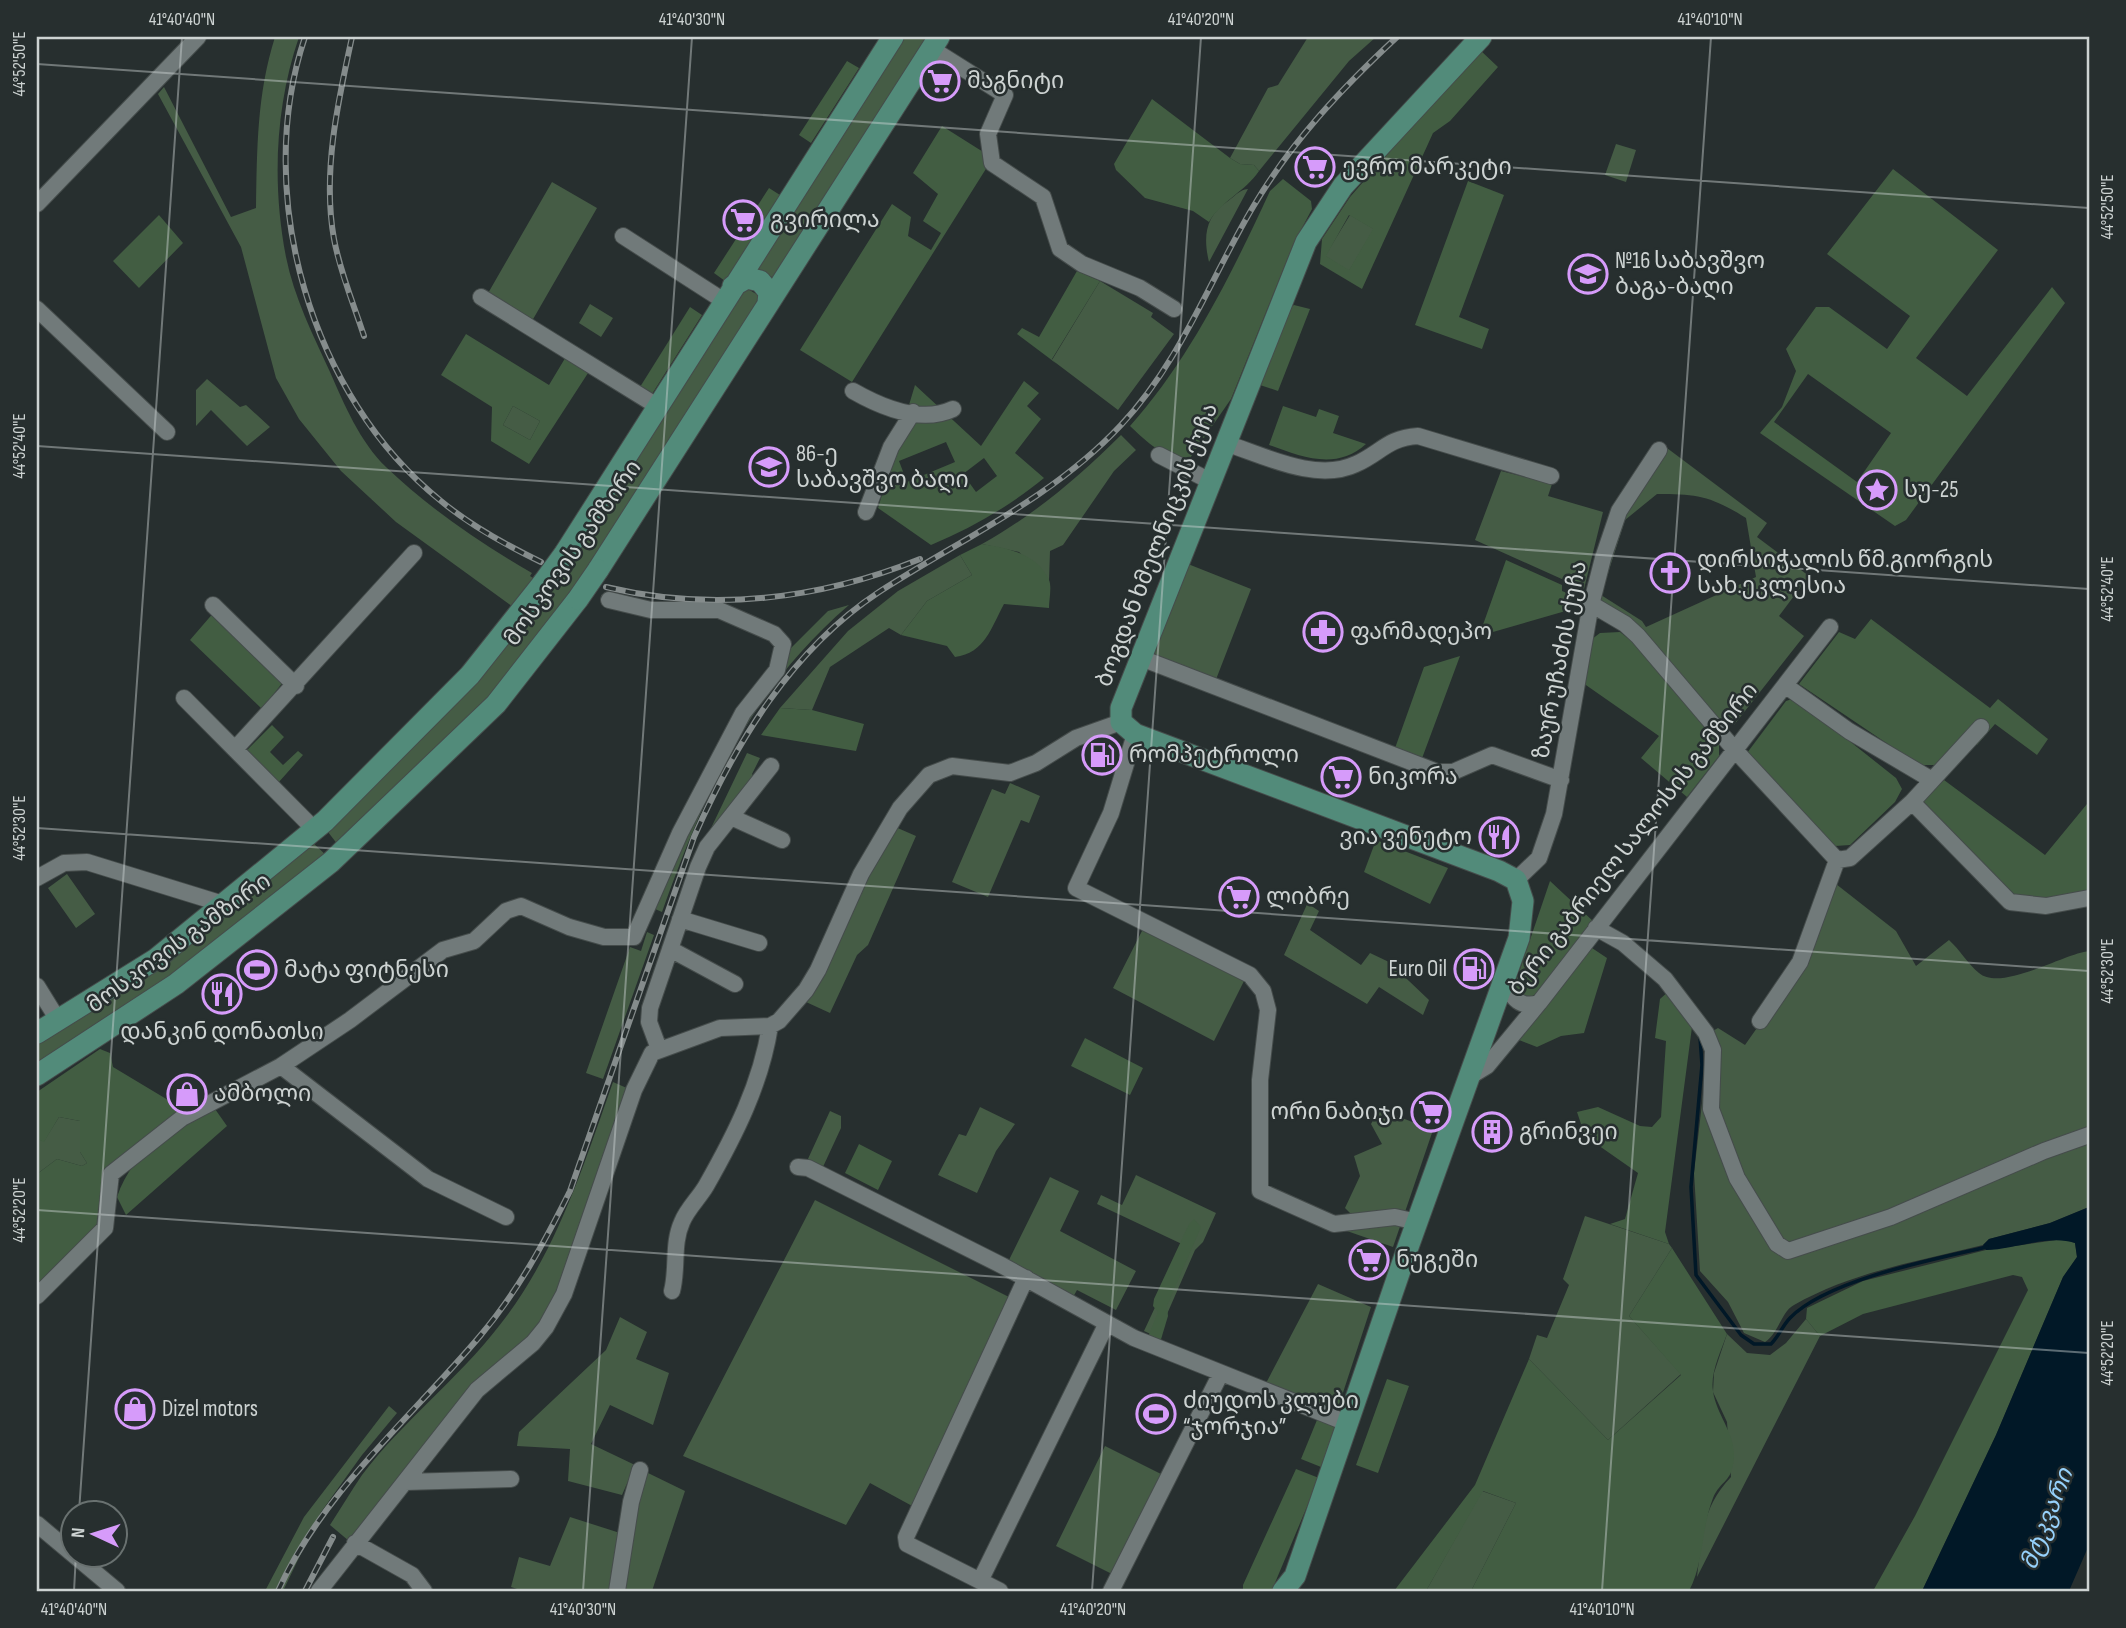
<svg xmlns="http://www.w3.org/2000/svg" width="2126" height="1628" font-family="'Sofia Sans Condensed','Noto Sans Georgian',sans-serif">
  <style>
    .green { fill: #455c45; fill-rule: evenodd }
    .forest { fill: #425d42; fill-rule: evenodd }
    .water { fill: #011827 }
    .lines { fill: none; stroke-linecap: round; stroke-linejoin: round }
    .stream { stroke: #011827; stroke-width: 3.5 }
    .minor-casing { stroke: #454c4b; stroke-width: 18 }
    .major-casing { stroke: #454c4b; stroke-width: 23 }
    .minor { stroke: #717a7a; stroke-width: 16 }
    .major { stroke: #528b7a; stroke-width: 21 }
    .rail-casing { stroke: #858c8c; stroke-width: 6 }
    .rail { stroke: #272f2f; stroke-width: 3.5; stroke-dasharray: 10; stroke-linecap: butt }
    .major-bridge-casing { stroke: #454c4b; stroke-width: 23; stroke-linecap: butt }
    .major-bridge { stroke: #528b7a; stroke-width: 21 }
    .ticks { fill: none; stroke: #cdd3d2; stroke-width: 2; stroke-opacity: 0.45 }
    .labels { text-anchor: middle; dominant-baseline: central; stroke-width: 5; stroke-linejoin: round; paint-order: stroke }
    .poi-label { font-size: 23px; fill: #cdd3d2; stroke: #272f2f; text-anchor: start }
    .street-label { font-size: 23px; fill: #cdd3d2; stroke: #272f2f }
    .water-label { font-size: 24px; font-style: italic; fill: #96d1fb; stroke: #272f2f }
    .neatline { fill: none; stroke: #cdd3d2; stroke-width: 2.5 }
    .ticks-label { font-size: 18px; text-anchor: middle; fill: #cdd3d2 }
  </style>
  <rect width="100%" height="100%" fill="#272f2f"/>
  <path class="green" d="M275,37H299C275,107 272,185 286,257C294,297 313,335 330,372C344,404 360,442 386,467C430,509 480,543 532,573L530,576L533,578L513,607L396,522L341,471L299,419L276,378L241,247L158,94L164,87L231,217L256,208C257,148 257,94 275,37Z
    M902,37H928L774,278L759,271L758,267Z
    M1308,37H1376L1349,61L1259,171L1254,165L1240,164L1230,158L1268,88L1278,85Z
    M1616,144L1636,150L1626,182L1605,175Z
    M552,182L597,208L532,321L487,295Z
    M1248,189L1209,262C1203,237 1205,216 1228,201C1235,196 1239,190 1248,189Z
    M1350,215L1374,229L1349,271L1325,256Z
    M1100,281L1153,313L1151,317L1174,334L1118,410L1052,360Z
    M746,288L763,298L571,600L492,698L338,845L328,832L331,825L473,683Z
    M590,304L613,318L601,337L579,323Z
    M207,379L240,407L246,405L270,427L247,446L211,410L196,426V390Z
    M513,406L540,421L530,440L503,425Z
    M1121,435L1136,450L1114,471L1063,545L1050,551L1049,581L1019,552L982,544C1034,515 1079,477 1121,435Z
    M1667,448L1767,523L1757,537L1809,576L1779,616L1804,636L1734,725L1721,721L1709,712L1637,627L1596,596L1624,511ZM1657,494C1697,494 1711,496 1746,518L1756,577L1646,627L1642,621L1601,595L1625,520Z
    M1501,471L1552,484L1548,496L1603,512L1584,589L1475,540Z
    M960,555L972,575L927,601L901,635L889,628L830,667L812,710L780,708L848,631L898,591Z
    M1188,564L1251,589L1215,682L1152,658Z
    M849,605C750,690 705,792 662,912L655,909L705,789L789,650L828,611Z
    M747,753L760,758L752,774L756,780L701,849Z
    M1010,783L1040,796L1029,823L1021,820L988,897L952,882L992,789L1005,794Z
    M893,826L916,836L868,945L857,955L830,1013L806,1002L866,874Z
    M312,842L328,857L210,952L37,1068V1041Z
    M67,874L95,914L76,928L48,888Z
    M1836,884L1896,931L1916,966L1949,940C1960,950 1968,964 1979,973C2001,992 2063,954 2089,951V1207L2050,1223L1989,1239L1983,1245C1919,1261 1852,1272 1794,1305C1781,1312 1779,1333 1765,1342L1744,1333L1728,1302L1700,1271L1694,1173L1706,1068L1704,1036L1718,1028L1745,1045L1806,958Z
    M1309,900L1310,905L1319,911L1310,930L1361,965L1370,953L1389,962L1429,1000L1423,1015L1379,987L1367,1004L1284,955Z
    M1143,929L1245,979L1214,1041L1113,988Z
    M647,932L654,935L603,1079L586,1073L630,947L641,951Z
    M613,1082L629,1089L552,1306L529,1341L349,1541L330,1525C341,1508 351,1491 362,1475C402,1422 458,1379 499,1326C556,1254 583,1167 613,1082Z
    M980,1107L1015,1124L996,1151L977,1193L938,1175L959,1134L966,1136Z
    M1379,1109L1433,1130L1393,1247L1344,1230L1353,1216L1345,1208L1360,1176L1354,1156L1382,1144L1371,1124Z
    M830,1111L841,1116V1128L822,1169L807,1161Z
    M59,1117L80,1121V1152L87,1163L82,1166L57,1159L37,1174V1139L44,1141Z
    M1136,1175L1216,1213L1203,1242L1195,1250L1157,1337L1144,1331L1184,1245L1097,1204L1101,1195L1122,1205Z
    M1050,1177L1079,1191L1060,1231L1136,1271L1116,1310L1077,1290L1072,1299L1007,1264Z
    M815,1200L1011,1298L914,1507L870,1483L846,1525L683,1456Z
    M1585,1216L1669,1244L1672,1248L1629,1316L1681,1374L1608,1440L1529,1359L1537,1335L1547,1338L1569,1285L1563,1279Z
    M1318,1284L1371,1307L1336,1414L1264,1387Z
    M620,1317L647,1332L636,1359L669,1373L653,1425L610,1405L591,1444L635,1465L622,1495L568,1481L570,1449L517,1446L519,1432L606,1350Z
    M1806,1319L1820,1336L1697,1577C1702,1537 1702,1507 1731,1477L1727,1422L1713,1392L1714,1373L1727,1334L1747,1353L1770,1355L1786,1343Z
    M389,1406L397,1413L362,1455L321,1512L283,1591H265L304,1517Z
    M1105,1446L1165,1476L1116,1576L1056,1546Z
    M648,1473L685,1491L652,1591H622L635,1507Z
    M1482,1491L1516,1503L1471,1591H1426Z
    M570,1517L620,1533L610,1591H523L511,1587L519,1557L550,1566Z"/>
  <path class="forest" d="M1479,49L1498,67L1450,121L1433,133L1362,289L1320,264L1322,239L1350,197ZM1349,215L1373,229L1349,270L1326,256Z
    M847,61L859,68L811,143L799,135Z
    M1152,99L1230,158L1240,164L1254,165L1259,171C1245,192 1222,200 1209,222L1193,211L1145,198L1116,170L1114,164Z
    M942,126L988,155L989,164L852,382L800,350L892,204L911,217L908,236L931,250L941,233L923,221L938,194L913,173Z
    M1893,169L1998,250L1916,358L1967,396L2052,287L2065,303L1906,520L1895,526L1760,433L1782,407L1796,371L1786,349L1816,307H1829L1887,349L1910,316L1827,254ZM1808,374L1891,433L1857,482L1774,422Z
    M1283,179L1311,201L1312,209L1293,245L1231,399L1190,458C1165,460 1148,443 1130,426C1190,359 1232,273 1270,191Z
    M1468,181L1504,195L1459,317L1489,329L1482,349L1415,325Z
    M769,188L780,195L725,281L714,273Z
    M159,215L183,243L139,288L113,261Z
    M1077,271L1100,281L1052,359L1057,364L1017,334L1022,328L1039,337Z
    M1294,305L1310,309L1278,391L1257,384L1287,309Z
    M690,307L702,315L652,394L640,387Z
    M466,334L549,385L567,355L590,370L529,464L491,441L492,407L441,375ZM513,406L540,421L530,440L503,425Z
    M1024,381L1039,393L1027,406L1041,419L1015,453L1044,478C1010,506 972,528 931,545L878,508L915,385L981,446ZM946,442L955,462L907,482L899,461ZM984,458L997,476L976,492L963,474Z
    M1283,406L1316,417L1319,409L1339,416L1333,433L1366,444C1336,471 1302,457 1269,445Z
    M982,544C1006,548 1037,553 1049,580C1052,587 1049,600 1049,608L1004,604C991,628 985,653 955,657L947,646L901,635L927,601L972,575L960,555Z
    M1506,560L1562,585V591L1572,595L1569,610L1479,636Z
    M215,611L283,682L262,709L190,640Z
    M1871,619L1990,708L1998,699L2048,739L2037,755L1995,724L1977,745L1966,736L1935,765H1919L1799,684L1839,632L1855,639Z
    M1620,632L1634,643L1719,742V756L1687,797L1641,758L1659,736L1583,683L1592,639L1600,633Z
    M1460,656L1421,761L1394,751L1424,667Z
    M1792,699L1799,701L1896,778L1902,789L1895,802L1850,845L1835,846L1827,842L1747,753L1786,701Z
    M780,708L812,710L864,724L856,751L761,735Z
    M272,725L284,737L270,752L283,765L298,751L303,755L278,783L247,750Z
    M1944,780L2045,855L2087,804L2089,894L2045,902L2009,896L1922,800Z
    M1376,840L1448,868L1430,904L1364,872Z
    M1550,881L1594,922L1539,992L1529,998L1515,990V984Z
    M1589,946L1607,958L1584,1033L1561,1036L1537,1047L1519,1040Z
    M1669,991L1692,1027L1665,1232L1669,1244L1610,1224L1625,1219L1638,1173L1585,1136L1577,1112L1598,1107L1640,1126L1652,1127L1661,1117L1666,1041L1655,1038L1660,999Z
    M1085,1038L1143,1068L1130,1095L1071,1066Z
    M100,1049L110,1053L113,1067L183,1109L107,1172L99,1225L37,1290V1174L57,1159L82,1166L87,1163L80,1152V1121L59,1117L44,1142L37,1139V1092Z
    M215,1109L227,1126L126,1215L117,1197C135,1146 171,1133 215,1109Z
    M859,1144L892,1161L878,1190L845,1173Z
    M1194,1219L1201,1227L1167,1306L1168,1316L1159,1346L1148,1337L1158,1312L1153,1306L1154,1299L1189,1224Z
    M2063,1239L2075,1243L2077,1257L2063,1277L1996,1435L1922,1591H1873L1915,1516L2028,1290L2022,1277L2013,1275L1863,1314L1820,1336L1806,1319L1807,1308L1863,1281L1986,1250Z
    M1672,1248L1727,1334C1721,1351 1710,1373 1713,1391C1716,1414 1735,1433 1734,1457C1732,1484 1721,1479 1713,1498C1701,1529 1704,1563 1689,1591H1471L1516,1503L1483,1491L1426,1591H1394L1475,1485L1529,1359L1608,1440L1681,1375L1629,1316Z
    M1387,1379L1409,1386L1378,1473L1356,1465Z
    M1317,1420L1338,1427L1321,1467L1301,1459Z
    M1296,1469L1319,1478L1272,1590L1243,1591V1585Z"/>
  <path class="water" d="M2089,1207V1545L2069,1591H1922L1996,1435L2063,1277L2077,1257L2075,1243C2048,1234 2014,1250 1986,1250L1983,1245L1989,1239L2050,1223Z"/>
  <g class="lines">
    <path class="stream" d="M1700,1037L1702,1065L1691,1187L1696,1275L1741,1335L1754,1344H1771C1779,1336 1783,1325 1790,1318C1827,1280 1934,1259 1987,1247"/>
    <g class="minor-casing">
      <path id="minor" d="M932,49L1005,95L988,134L992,163L1043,197L1060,249L1082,264L1140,288L1174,309
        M37,204L198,37
        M623,236L724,301
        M481,297L657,406
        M37,309L167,432
        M853,391C881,407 921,424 953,409
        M1225,443C1263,455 1316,483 1356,464C1381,453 1387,438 1418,436L1551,476
        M1159,455L1210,481
        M866,512L891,447L913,412
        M1591,604L1625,624L1638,636L1734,749L1837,860
        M213,605L296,686
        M1141,658L1437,772H1453L1492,755L1561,780
        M1786,686L1849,731L1932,780
        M184,698L314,829
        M1135,734L1111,813L1076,888L1250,975L1263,991L1268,1010L1260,1080V1191L1334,1224L1395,1217L1417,1222
        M236,748L414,553
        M1912,802L2010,902L2046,906L2089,898
        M731,817L782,840
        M1837,860L1850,858L1912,802L1981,727
        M37,878L64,863L87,862L223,904
        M1516,880L1539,858L1554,814L1590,609L1603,558L1619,511L1659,450
        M680,919L759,943
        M1596,928L1623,943L1665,979L1706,1033L1713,1050L1711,1109L1737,1178L1777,1244L1788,1251L1891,1217L2044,1151L2089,1135
        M670,949L735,984
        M1503,983C1513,998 1520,1009 1539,1003
        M37,986L58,1020
        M1760,1021L1800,962L1837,860
        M659,1049L649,1022L650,1008L698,867L707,847L771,766
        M281,1066L428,1179L506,1217
        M1469,1077L1487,1066L1539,1003L1830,627
        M798,1167L808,1168L1003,1266L1134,1338L1347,1423
        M672,1291C678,1268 672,1244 682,1222C687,1209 699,1198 706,1186C735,1135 761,1084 770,1026
        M37,1296L105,1228L111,1174L182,1118L281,1066L350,1020L443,950L474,941L506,911L521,906L569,927L604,937H634L680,833L743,713L777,670L783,644L774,634L719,610H651L609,600
        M405,1482L511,1479
        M37,1524L117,1591
        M355,1543L412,1575L424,1591
        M980,1581L1107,1323
        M319,1591L477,1390L533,1343L546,1327L564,1294L634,1090L652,1053L720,1028L770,1026L779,1021L806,990L818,970L861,874L900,808L929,775L952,766L1010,773L1036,763L1076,738L1121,722
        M617,1591L631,1502L640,1470
        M1000,1591L907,1544L906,1537L1026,1278
        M1111,1591L1220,1375"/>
    </g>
    <g class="major-casing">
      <path id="major" d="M733,286L747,278L760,281L769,292L768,303
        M565,553L893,37
        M598,570L939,37
        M37,1033L156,959L325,821L470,675L543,583
        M37,1075L176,984L331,862L496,704L578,599
        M1283,1591L1295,1576L1408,1247L1519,938L1523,901L1516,880L1499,871L1135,734L1121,722V708L1306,242L1343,186L1481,37"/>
    </g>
    <use href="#minor" class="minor"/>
    <use href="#major" class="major"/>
    <g class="rail-casing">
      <path id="rail" d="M305,37C252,194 311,397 441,501C471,526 506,545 541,562
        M352,37C338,101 322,173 334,239C340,272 354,305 364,336
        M606,587C711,612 819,600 920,559
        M278,1591C324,1490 410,1419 480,1336C518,1291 544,1243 570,1191L694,837C735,744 791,650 879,592C961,539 1053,498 1121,425C1181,361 1209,281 1253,207C1292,141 1341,89 1397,37
        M305,1591L333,1537"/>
    </g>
    <use href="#rail" class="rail"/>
    <g class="major-bridge-casing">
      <path id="major-bridge" d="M543,583L565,553
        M578,599L598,570"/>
    </g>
    <use href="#major-bridge" class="major-bridge"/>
  </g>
  <path class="ticks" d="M37,64L2089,208M37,446L2089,589M37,828L2089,971M37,1210L2089,1353M79,1512L182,37M74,1591L76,1554M583,1591L692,37M1092,1591L1201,37M1602,1591L1711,37"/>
  <defs>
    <g id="supermarket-ring" transform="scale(2.0125)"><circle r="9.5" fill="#272f2f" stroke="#d69bfa" stroke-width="1.5"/><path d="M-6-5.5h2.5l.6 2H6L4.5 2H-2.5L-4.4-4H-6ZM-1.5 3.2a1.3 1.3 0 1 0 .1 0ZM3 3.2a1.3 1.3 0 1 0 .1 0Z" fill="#d69bfa"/></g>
    <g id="school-ring" transform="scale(2.0125)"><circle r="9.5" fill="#272f2f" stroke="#d69bfa" stroke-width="1.5"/><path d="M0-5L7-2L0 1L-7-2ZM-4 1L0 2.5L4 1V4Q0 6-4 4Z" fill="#d69bfa"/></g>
    <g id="sight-ring" transform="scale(2.0125)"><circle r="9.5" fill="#272f2f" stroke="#d69bfa" stroke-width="1.5"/><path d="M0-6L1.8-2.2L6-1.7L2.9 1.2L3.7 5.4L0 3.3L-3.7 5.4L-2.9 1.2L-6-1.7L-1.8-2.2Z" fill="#d69bfa"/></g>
    <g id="church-ring" transform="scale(2.0125)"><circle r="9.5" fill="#272f2f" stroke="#d69bfa" stroke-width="1.5"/><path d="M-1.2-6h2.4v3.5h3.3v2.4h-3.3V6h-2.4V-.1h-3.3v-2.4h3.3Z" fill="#d69bfa"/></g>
    <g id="pharmacy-ring" transform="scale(2.0125)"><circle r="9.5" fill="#272f2f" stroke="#d69bfa" stroke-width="1.5"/><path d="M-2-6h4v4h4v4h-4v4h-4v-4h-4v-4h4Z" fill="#d69bfa"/></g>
    <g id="fuel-ring" transform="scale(2.0125)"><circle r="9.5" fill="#272f2f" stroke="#d69bfa" stroke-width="1.5"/><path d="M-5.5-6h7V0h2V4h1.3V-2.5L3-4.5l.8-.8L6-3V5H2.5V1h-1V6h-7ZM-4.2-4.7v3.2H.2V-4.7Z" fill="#d69bfa"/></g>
    <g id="restaurant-ring" transform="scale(2.0125)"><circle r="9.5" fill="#272f2f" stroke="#d69bfa" stroke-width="1.5"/><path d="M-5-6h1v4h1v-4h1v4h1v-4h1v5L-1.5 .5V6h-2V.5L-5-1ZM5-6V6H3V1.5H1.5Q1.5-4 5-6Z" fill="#d69bfa"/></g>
    <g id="stadium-ring" transform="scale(2.0125)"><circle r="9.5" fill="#272f2f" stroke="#d69bfa" stroke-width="1.5"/><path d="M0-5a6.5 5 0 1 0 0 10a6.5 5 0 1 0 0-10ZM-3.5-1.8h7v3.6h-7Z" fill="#d69bfa"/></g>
    <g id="shop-ring" transform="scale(2.0125)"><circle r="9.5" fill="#272f2f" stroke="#d69bfa" stroke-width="1.5"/><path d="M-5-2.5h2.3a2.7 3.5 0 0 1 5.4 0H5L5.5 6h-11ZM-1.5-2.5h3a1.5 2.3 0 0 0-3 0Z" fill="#d69bfa"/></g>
    <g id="building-ring" transform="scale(2.0125)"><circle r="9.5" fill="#272f2f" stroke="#d69bfa" stroke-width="1.5"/><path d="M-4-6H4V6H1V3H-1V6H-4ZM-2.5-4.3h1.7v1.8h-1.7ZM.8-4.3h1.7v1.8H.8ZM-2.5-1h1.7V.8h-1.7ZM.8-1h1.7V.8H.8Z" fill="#d69bfa"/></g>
  </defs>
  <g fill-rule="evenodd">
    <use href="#supermarket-ring" x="940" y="81"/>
    <use href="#supermarket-ring" x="1315" y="167"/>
    <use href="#supermarket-ring" x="743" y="220"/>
    <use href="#school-ring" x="1588" y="274"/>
    <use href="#school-ring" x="769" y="467"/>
    <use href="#sight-ring" x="1877" y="490"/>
    <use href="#church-ring" x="1670" y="573"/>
    <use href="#pharmacy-ring" x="1323" y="632"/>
    <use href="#fuel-ring" x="1102" y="755"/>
    <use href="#supermarket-ring" x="1341" y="777"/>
    <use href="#restaurant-ring" x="1499" y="837"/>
    <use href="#supermarket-ring" x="1239" y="897"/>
    <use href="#fuel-ring" x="1474" y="969"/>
    <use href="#stadium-ring" x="257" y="970"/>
    <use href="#restaurant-ring" x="222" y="994"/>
    <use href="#shop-ring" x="187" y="1094"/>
    <use href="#supermarket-ring" x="1431" y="1112"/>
    <use href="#building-ring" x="1492" y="1132"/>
    <use href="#supermarket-ring" x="1369" y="1260"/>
    <use href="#shop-ring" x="135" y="1409"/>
    <use href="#stadium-ring" x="1156" y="1414"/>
  </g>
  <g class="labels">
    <g class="poi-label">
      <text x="967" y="81">მაგნიტი</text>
      <text x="1342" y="167">ევრო მარკეტი</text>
      <text x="770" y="220">გვირილა</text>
      <text x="1615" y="261">№16 საბავშვო<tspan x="1615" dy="26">ბაგა-ბაღი</tspan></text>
      <text x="796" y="454">86-ე<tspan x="796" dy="26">საბავშვო ბაღი</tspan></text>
      <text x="1904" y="490">სუ-25</text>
      <text x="1697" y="560">დირსიჭალის წმ.გიორგის<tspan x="1697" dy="26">სახ.ეკლესია</tspan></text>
      <text x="1350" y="632">ფარმადეპო</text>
      <text x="1129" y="755">რომპეტროლი</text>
      <text x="1368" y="777">ნიკორა</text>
      <text x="1472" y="837" text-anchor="end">ვია ვენეტო</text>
      <text x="1266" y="897">ლიბრე</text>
      <text x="1447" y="969" text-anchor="end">Euro Oil</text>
      <text x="284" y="970">მატა ფიტნესი</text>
      <text x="222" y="1032" text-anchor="middle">დანკინ დონათსი</text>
      <text x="214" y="1094">ამბოლი</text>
      <text x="1404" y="1112" text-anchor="end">ორი ნაბიჯი</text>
      <text x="1519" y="1132">გრინვეი</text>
      <text x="1396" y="1260">ნუგეში</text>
      <text x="1183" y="1401">ძიუდოს კლუბი<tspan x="1183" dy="26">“ჯორჯია”</tspan></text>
      <text x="162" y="1409">Dizel motors</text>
    </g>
    <g class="street-label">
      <text transform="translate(1157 545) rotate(-69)">ბოგდან ხმელნიცკის ქუჩა</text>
      <text transform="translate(573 553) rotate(-55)">მოსკოვის გამზირი</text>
      <text transform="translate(1560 660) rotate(-79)">ზაურ უჩაძის ქუჩა</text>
      <text transform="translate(1633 839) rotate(-52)">ბერი გაბრიელ სალოსის გამზირი</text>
      <text transform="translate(179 943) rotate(-36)">მოსკოვის გამზირი</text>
    </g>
    <g class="water-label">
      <text transform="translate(2047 1519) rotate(-69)">მტკვარი</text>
    </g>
  </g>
  <rect width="2126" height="1628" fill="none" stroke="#272f2f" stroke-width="77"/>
  <g transform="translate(94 1534) rotate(274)"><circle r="33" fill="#272f2f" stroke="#697170" stroke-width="2"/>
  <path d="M0-5L12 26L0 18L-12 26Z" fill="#d69bfa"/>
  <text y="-10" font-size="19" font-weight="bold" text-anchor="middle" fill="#cdd3d2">N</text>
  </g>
  <rect x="38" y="38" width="2050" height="1552" class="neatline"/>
  <g class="ticks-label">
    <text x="182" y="25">41°40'40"N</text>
    <text x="692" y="25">41°40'30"N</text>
    <text x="1201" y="25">41°40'20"N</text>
    <text x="1710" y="25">41°40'10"N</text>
    <text transform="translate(19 64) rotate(-90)" y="6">44°52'50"E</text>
    <text transform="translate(2107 207) rotate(-90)" y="6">44°52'50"E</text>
    <text transform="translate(19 446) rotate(-90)" y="6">44°52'40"E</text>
    <text transform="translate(2107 589) rotate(-90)" y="6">44°52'40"E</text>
    <text transform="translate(19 828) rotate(-90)" y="6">44°52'30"E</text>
    <text transform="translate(2107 971) rotate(-90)" y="6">44°52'30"E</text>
    <text transform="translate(19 1210) rotate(-90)" y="6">44°52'20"E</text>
    <text transform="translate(2107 1353) rotate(-90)" y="6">44°52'20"E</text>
    <text x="74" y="1615">41°40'40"N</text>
    <text x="583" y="1615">41°40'30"N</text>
    <text x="1093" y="1615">41°40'20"N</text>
    <text x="1602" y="1615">41°40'10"N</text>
  </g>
</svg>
